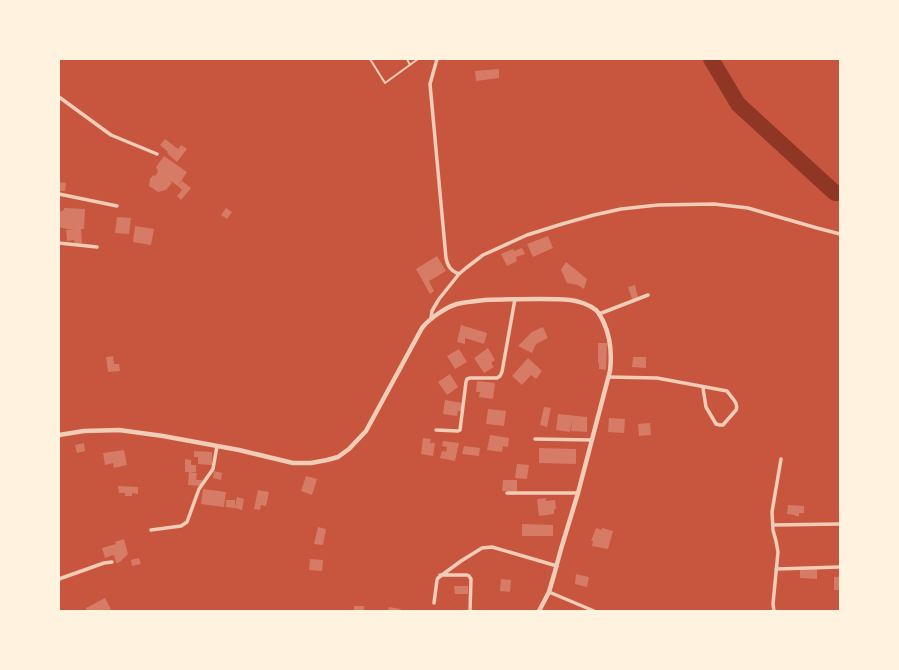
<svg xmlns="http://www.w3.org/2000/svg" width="899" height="670" font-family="'Space Grotesk',sans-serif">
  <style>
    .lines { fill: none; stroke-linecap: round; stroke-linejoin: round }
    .river { stroke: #8f3625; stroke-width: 16 }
    .building { fill: #d67c66 }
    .service { stroke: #f1ccb7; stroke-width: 2 }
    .minor { stroke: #f1ccb7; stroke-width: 3.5 }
    .tertiary { stroke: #f1ccb7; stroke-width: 4.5 }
  </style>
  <rect width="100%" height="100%" fill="#c8553d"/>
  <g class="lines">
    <path class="river" d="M711,59L738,104L835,193H840"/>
  </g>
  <path class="building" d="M499,69V78L476,81L475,71Z
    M165,139L178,149L181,145L187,149L177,162L167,153L168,152L160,145Z
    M164,156L187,172L178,186L169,180L172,183L166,190L158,192L149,186L150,179L153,175L155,176L158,172L156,167Z
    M182,181L191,188L181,200L177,196L182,190L178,186Z
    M59,182L66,183L65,191H59Z
    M64,208L85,209L84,229H81L82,243L75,244L74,240L67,241L66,230L75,229H67L59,227V212L64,210Z
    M226,208L232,212L227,219L221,215Z
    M117,217L131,218L129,234L115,233Z
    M135,226L154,229L151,245L133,242Z
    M548,236L553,248L533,257L527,244Z
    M522,248L525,254L516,257L517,261L507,266L501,254L513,249L514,251Z
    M437,256L446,271L429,281L434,291L430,294L416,269Z
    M566,262L587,279L584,289L578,285L567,283L561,270Z
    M635,285L638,297L632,299L628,287Z
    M461,325L487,333L484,344L465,338V344L457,342Z
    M543,327L548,338L536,344L532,353L518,346L532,332Z
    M598,343H607L606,370L599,369V363H598Z
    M488,348L495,360L491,363L494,367L484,373L474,358Z
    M459,349L467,362L455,369L447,356Z
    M113,356L114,364H119L120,371L108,372L106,357Z
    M633,357H646V368L632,367Z
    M528,358L542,371L536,379L531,375L522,385L512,376Z
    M450,374L458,387L447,395L438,382Z
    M477,381L495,383L493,399L479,397L480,392H476Z
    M445,400L462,403L461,411H458L457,416L443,414Z
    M544,407L551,408L547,427L540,425Z
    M488,409L506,411L504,426L486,424Z
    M558,414L587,417V432L571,431L572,420L570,432L556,430Z
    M609,418L625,419L624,433L608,432Z
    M650,423L651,435L639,436L638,424Z
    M490,435L509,438L508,447L503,446L502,452L487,450Z
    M423,438L431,439L430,443H435L433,456L421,454Z
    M443,441L459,443L455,461L440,458L442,451L446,452L447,447L442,446Z
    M84,443L85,451L77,453L75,445Z
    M464,446L480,448L479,456L462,454Z
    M539,448L576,449V464L539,463Z
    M124,450L127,465L114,468L113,463L105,465L103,453Z
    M194,451L212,452V465L198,464V457H194Z
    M185,459L191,460V465H196V472H185Z
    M517,464L529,465L527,479L515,478Z
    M214,471L222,473L221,480L213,478Z
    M189,472L197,473L196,480H202L201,486L188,485Z
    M306,476L317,479L312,495L301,491Z
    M503,480H517V491H502Z
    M118,486L138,487V494L132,493V496H125V493H119Z
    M203,489L226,492L224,507L201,504Z
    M258,490L269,492L266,506L261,505L260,510L254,509Z
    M237,497L244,499L242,510L235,508L226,507V500H235V507Z
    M546,498V501L555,500L556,509H554V514L539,516L537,499Z
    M788,505L804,506V513H799V516H795V515L787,514Z
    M522,524L553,525V536H522Z
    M318,527L326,529L323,545L314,544Z
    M596,528L602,530V528L613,531L608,549L592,546L593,541H591Z
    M124,539L128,554L120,562L116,563L114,555L105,558L102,548L116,544L115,542Z
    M139,558L141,564L132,566L131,560Z
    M310,559L323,560L322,571L309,570Z
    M800,569H817V579L800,578Z
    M576,574L589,577L587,587L575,584Z
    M834,577H840V590H834Z
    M501,579L511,580L510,592L500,591Z
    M454,586H468V594H455Z
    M105,598L111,609L108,611H87L86,608Z
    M354,606H364V611H354Z
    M389,607L401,609L400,611H388Z"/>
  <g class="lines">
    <path class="service" d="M370,59L385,83L418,59
      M407,59L410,65"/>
    <path class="minor" d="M437,59L430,84L446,258C448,267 451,271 459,274
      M59,97L111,135L157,154
      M59,194L117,206
      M59,243L97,247
      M599,314L648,295
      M431,318L432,311L439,299L459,274L466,268L483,255L527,235L562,224L594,215L621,209L658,205L714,204L748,208L817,228L840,234
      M609,377L657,378L727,391C731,397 739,403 736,410L723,425H720L716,424L706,407L703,388
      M436,430L458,431L460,430L466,382L467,379L470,378H497L500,376L502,372L515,299
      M535,439L592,440
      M507,493H578
      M773,525L840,524
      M151,530L181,526L187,522L199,489L213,469L217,446
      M776,569L840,567
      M440,575H467L469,576L471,579L470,611
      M59,579L104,563L112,562
      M549,592L594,611
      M434,603L437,580L438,578L461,561L482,548L492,547L557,566
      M774,611L773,604L778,552L776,541L773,530L772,512L781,459"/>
    <path class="tertiary" d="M59,435L84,431L119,430L163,436L239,450L293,463H311L327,460L338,457L349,449L366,431L422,328C429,319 446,307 457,304C466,302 476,301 485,300C503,299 521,299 540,299C550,299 560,299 570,300C579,301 590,305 596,310C600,314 602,319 604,323C611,339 612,354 610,371L578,493L561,549L554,575L549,592L539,611"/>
  </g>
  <rect width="899" height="670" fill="none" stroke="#fff3e0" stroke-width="120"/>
</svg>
